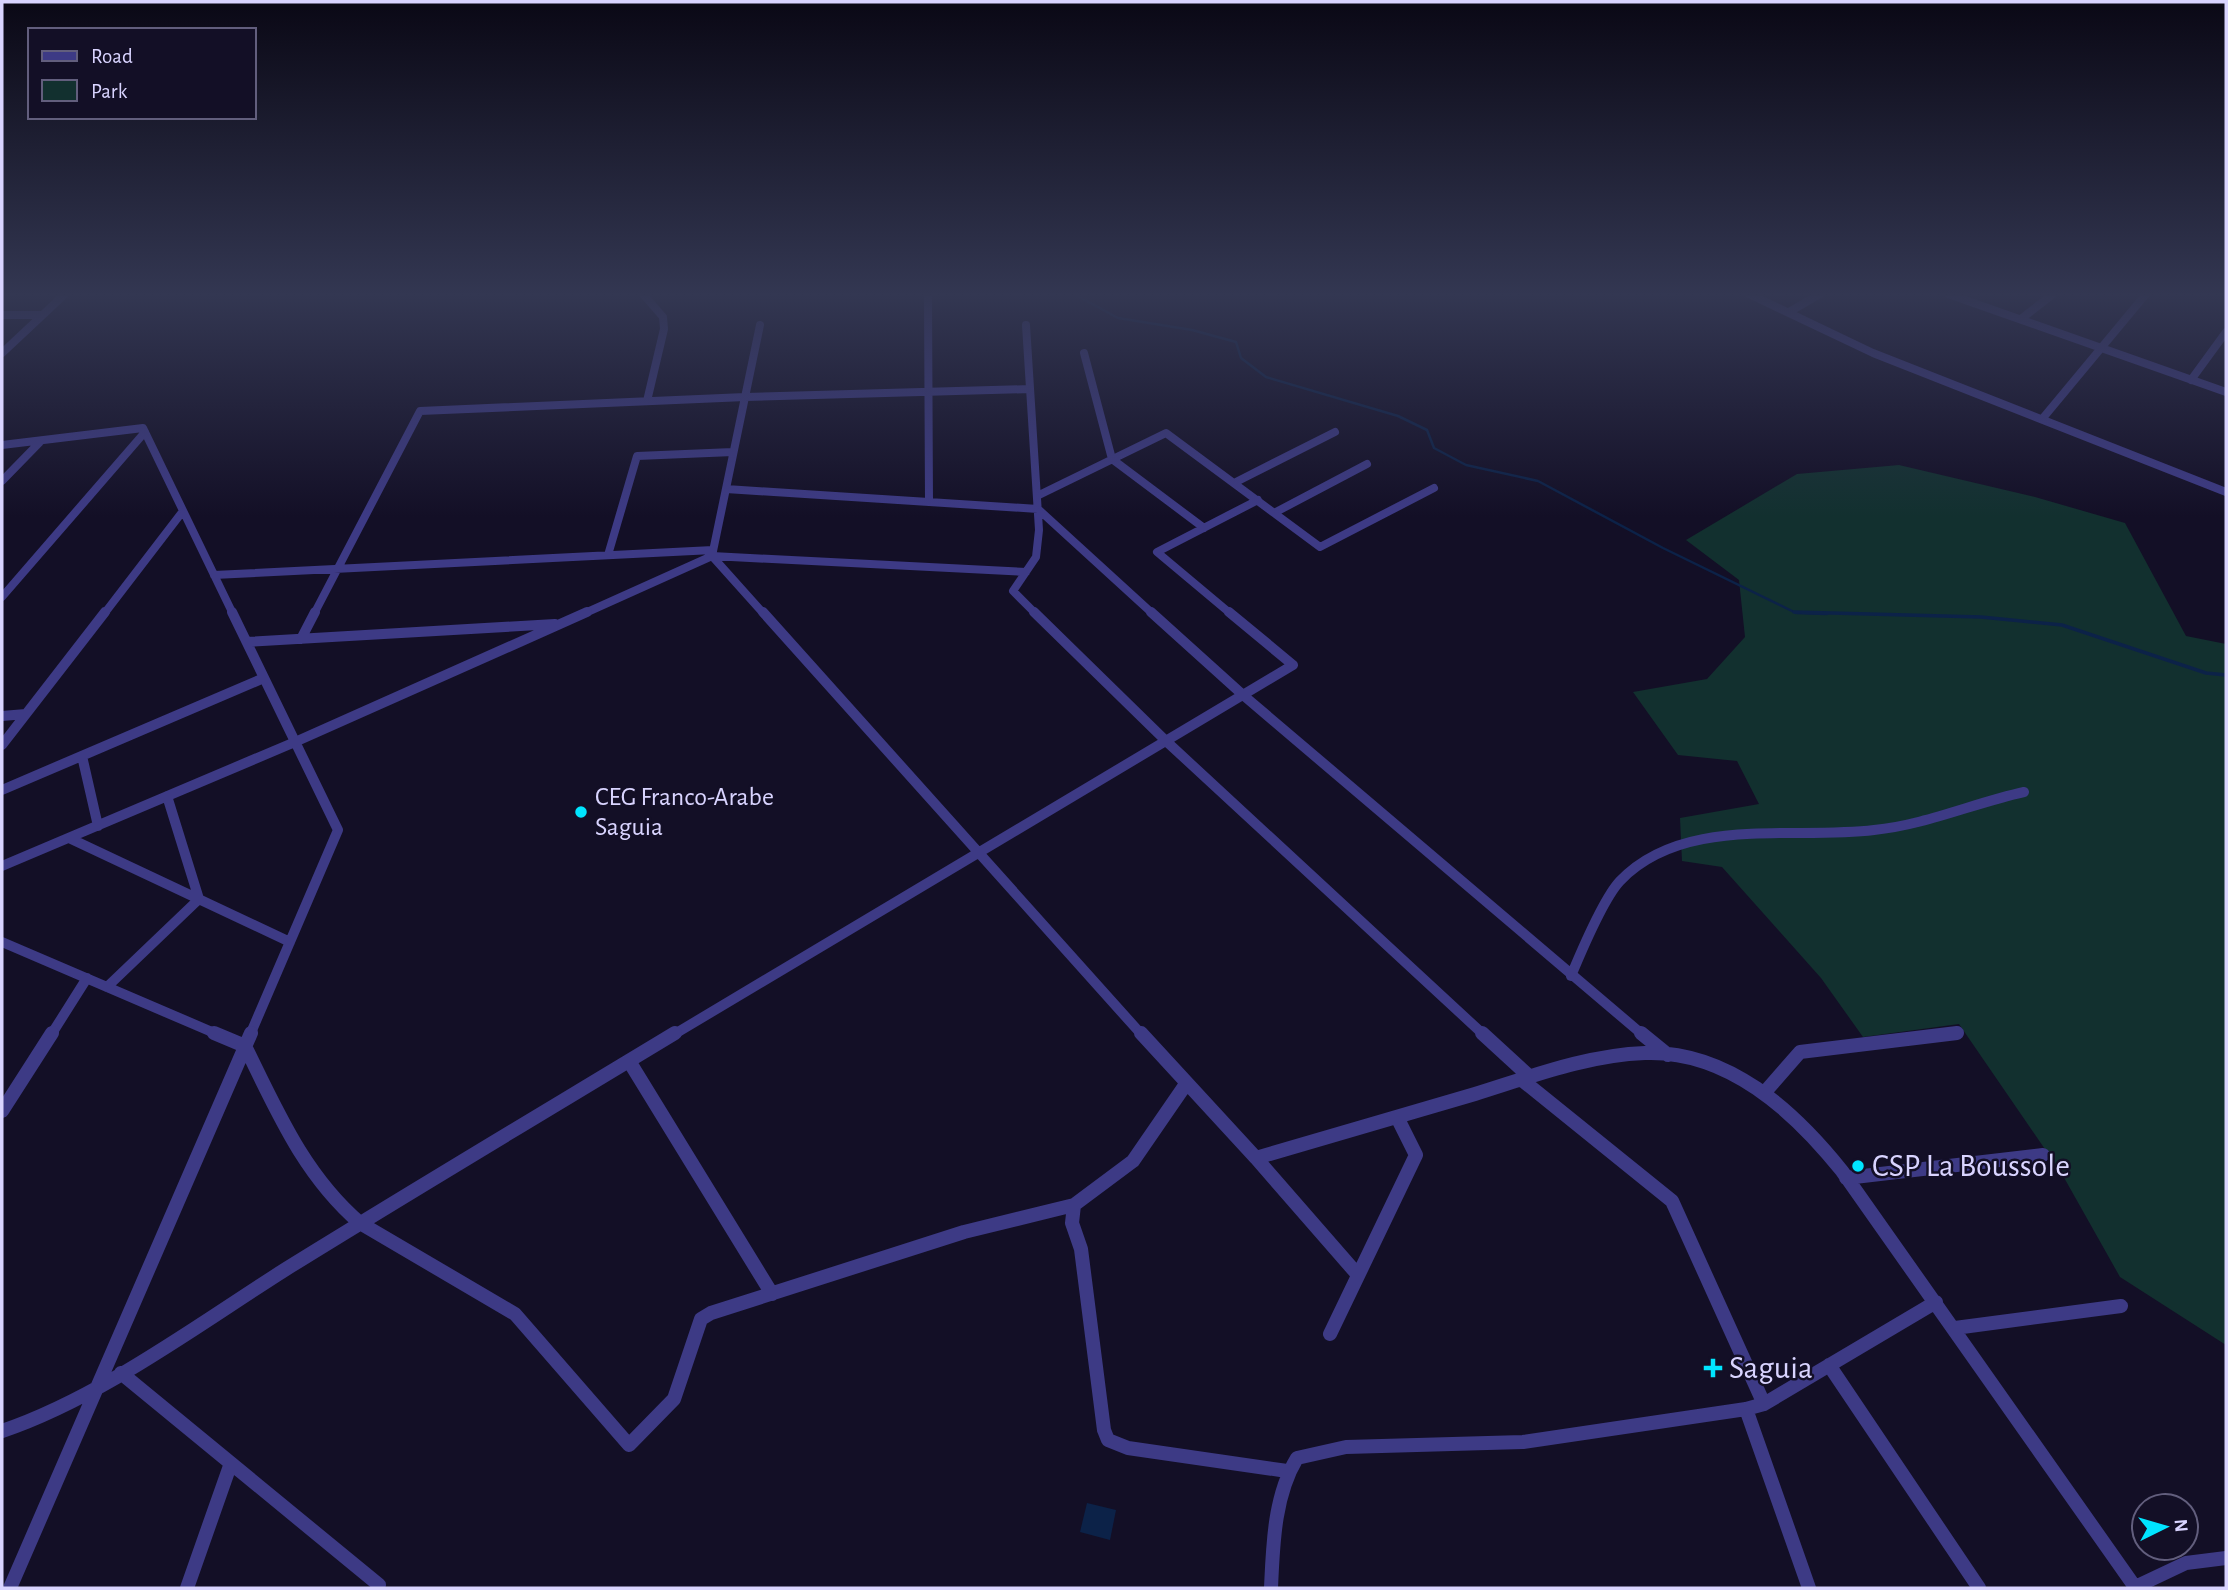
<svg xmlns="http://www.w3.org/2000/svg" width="2228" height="1590" font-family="'Alegreya Sans',sans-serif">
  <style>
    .green { fill: #12302f }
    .water { fill: #0c2248 }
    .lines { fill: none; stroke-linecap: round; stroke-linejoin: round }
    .stream-far1 { stroke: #0c2248; stroke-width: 2.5 }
    .stream { stroke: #0c2248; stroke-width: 3.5 }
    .street-far2 { stroke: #3d3a85; stroke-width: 8 }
    .street-far1 { stroke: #3d3a85; stroke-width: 10 }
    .street { stroke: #3d3a85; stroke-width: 14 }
    .poi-dot { fill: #00e5ff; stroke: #130f26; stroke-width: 2.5 }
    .labels { text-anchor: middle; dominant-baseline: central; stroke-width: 5; stroke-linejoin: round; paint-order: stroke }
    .poi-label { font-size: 26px; fill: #d9d4ff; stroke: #130f26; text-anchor: start }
    .near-poi-label { font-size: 32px; fill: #d9d4ff; stroke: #130f26; text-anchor: start }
  </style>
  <rect width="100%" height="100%" fill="#130f26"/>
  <path class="green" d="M1899,465L2035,497L2125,523L2186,636L2226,644V1345L2120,1277L2062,1174L1959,1024L1863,1037L1821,978L1722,867L1682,861L1680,818L1759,804L1737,761L1678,755L1633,692L1707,679L1745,637L1739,580L1686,540L1797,474Z"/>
  <path class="water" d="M1087,1503L1116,1510L1110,1540L1080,1532Z"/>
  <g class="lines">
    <path class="stream-far1" d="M1074,294L1118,318L1192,330L1236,342L1241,358L1266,377L1398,416L1427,430L1434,448L1466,465L1538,481L1663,548L1796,613L1827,614"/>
    <path class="stream" d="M1794,612L1981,617L2062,625L2206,673L2226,675"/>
    <path class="street-far2" d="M643,294L663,317L664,329L647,401
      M1749,294L1873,353L2226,492
      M1948,294L2226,392
      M928,297L929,502
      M1789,312L1820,294
      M2,315H42
      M2021,319L2053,294
      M1026,325L1039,530L1036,557L1013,591L1036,614
      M2,353L65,294
      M1084,353L1112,459L1204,528
      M2191,380L2226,332
      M2043,418L2146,294
      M2,445L143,428L233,614
      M2,481L41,441
      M1234,483L1335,432
      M726,489L1038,509L1153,614
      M1037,496L1166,433L1320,547L1434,488
      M1274,513L1367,464
      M608,555L637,456L733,452
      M712,556L764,614
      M712,556L760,325
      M214,575L713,550
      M2,597L145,432
      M104,614L183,511
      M314,614L420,411L745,397L1030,389
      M583,614L712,556L1026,572
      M1231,614L1157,552L1258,500"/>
    <path class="street-far1" d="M232,612L338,830L250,1035
      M763,612L1142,1035
      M1034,612L1166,741L1484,1035
      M1151,612L1243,695L1643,1035
      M301,639L315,612
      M247,642L555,624
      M2,716L26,714
      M2,745L105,612
      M82,756L98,826
      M2,790L264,678
      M69,838L290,942
      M2,866L295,742L587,612
      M2,942L219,1035
      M1571,976C1581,952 1603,899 1620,881C1683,815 1792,840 1874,830C1925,825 1974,803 2024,792
      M107,987L199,899L167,796
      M51,1035L87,978
      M673,1035L1293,665L1229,612
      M1943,1035L1957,1033"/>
    <path class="street" d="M214,1033L245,1046C277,1111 304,1175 360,1223L515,1314L629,1445L674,1399L701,1319L711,1313L964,1232L1074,1205
      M1141,1033L1256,1158L1358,1275
      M1482,1033L1530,1077
      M1641,1033L1668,1055
      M629,1061L772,1294
      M1522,1080L1672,1201L1764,1404
      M1186,1084L1133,1161L1074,1205L1072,1223L1081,1249L1104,1430L1108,1440L1128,1448L1287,1471
      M1765,1092L1800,1052L1957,1033
      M2,1111L52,1033
      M1256,1158C1329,1136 1402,1116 1475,1094C1530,1077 1587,1055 1645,1053C1728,1050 1794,1111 1842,1171L2135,1587
      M1846,1178L2043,1155
      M1955,1328L2121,1306
      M1330,1334L1416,1155L1397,1117
      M1829,1365L1979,1588
      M121,1373L379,1585
      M1746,1409L1809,1588
      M2,1431C100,1398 199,1324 286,1269C415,1189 546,1111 675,1033
      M10,1588L251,1033
      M187,1588L231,1463
      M1271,1588C1273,1545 1274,1496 1297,1458L1346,1447L1523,1442L1746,1409L1764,1404L1936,1302
      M2133,1588L2186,1563L2226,1558"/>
  </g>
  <linearGradient id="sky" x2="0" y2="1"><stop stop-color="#0a0815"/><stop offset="0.57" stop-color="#333752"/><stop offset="1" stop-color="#333752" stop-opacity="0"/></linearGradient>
  <rect width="2228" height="517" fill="url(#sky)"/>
  <g class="poi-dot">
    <circle cx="581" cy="812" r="7"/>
    <circle cx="1858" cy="1166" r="7"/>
    <path d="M1709.5 1357.5h7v7h7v7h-7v7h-7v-7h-7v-7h7z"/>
  </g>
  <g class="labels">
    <g class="poi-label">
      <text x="595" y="797">CEG Franco-Arabe<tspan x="595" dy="30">Saguia</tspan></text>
    </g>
    <g class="near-poi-label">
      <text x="1872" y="1166">CSP La Boussole</text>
      <text x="1729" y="1368">Saguia</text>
    </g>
  </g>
  <rect width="2228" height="1590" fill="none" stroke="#d9d4ff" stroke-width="7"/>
  <rect x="28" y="28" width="228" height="91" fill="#130f26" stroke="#625e7d" stroke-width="2"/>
  <rect x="42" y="51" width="35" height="10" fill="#3d3a85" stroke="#625e7d" stroke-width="2"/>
  <text x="91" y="63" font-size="21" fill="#d9d4ff">Road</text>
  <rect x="42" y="80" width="35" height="21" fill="#12302f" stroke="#625e7d" stroke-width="2"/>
  <text x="91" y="98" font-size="21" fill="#d9d4ff">Park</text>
  <g transform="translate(2165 1527) rotate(85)"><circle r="33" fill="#130f26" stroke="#625e7d" stroke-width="2"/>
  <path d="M0-5L12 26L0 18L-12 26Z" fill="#00e5ff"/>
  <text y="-10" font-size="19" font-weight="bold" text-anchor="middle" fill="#d9d4ff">N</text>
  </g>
</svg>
